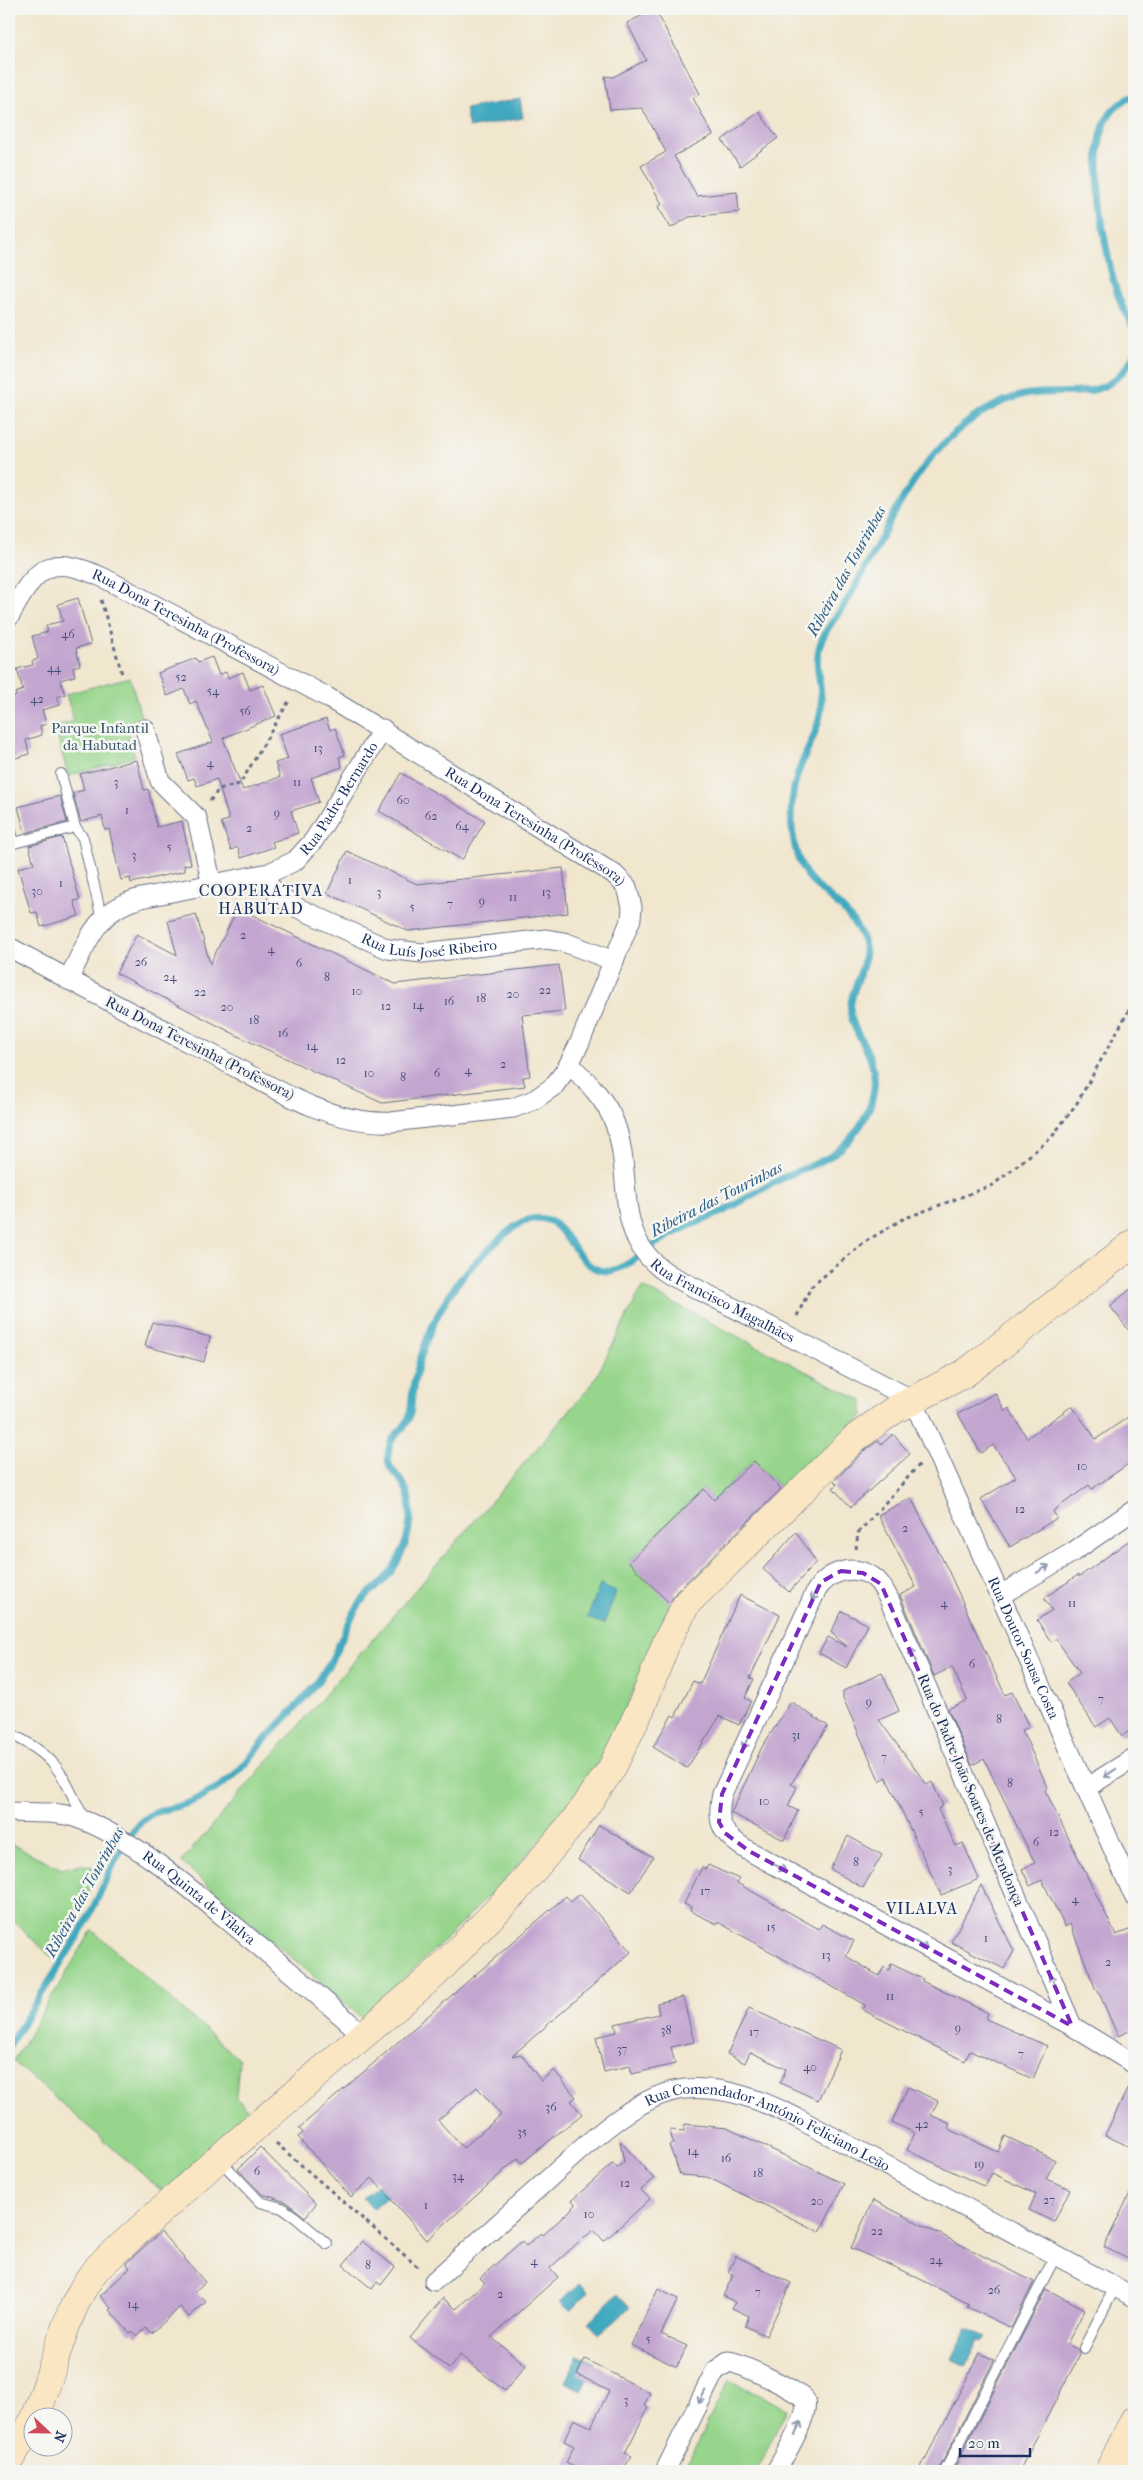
<svg xmlns="http://www.w3.org/2000/svg" width="1143" height="2480" font-family="'IM FELL French Canon',serif">
  <style>
    .green { fill: #96d58b; stroke: #588274 }
    .water { fill: #3fa9bf; stroke: #2d6c8e }
    .lines { fill: none; stroke-linecap: round; stroke-linejoin: round }
    .stream { stroke: #3fa9bf; stroke-width: 7 }
    .building { fill: #c3a6d0; fill-rule: evenodd }
    .lane-casing { stroke: #666f85; stroke-width: 12 }
    .street-casing { stroke: #666f85; stroke-width: 21 }
    .secondary-casing { stroke: #666f85; stroke-width: 29 }
    .path { stroke: #666f85; stroke-width: 3; stroke-dasharray: 4 4; stroke-linecap: butt }
    .lane { stroke: #fff; stroke-width: 10 }
    .street { stroke: #fff; stroke-width: 19 }
    .secondary { stroke: #fbe6c3; stroke-width: 28 }
    .oneway { stroke: #8d97ae }
    .marked { fill: none; stroke: #7b2cbf; stroke-width: 4; stroke-dasharray: 10 6; stroke-linejoin: round }
    .labels { text-anchor: middle; dominant-baseline: central; stroke-width: 5; stroke-linejoin: round; paint-order: stroke }
    .number-label { font-size: 12px; fill: #454d7a }
    .street-label { font-size: 15px; fill: #1b2f5e; stroke: #f6f6f2 }
    .park-label { font-size: 15px; fill: #3a5869; stroke: #f6f6f2 }
    .water-label { font-size: 16px; font-style: italic; fill: #285a80; stroke: #f6f6f2 }
    .neighbourhood-label { font-size: 16px; letter-spacing: 1px; fill: #1b2f5e; stroke: #f6f6f2 }
  </style>
  <rect width="100%" height="100%" fill="#f6f6f2"/>
  <filter id="ink" filterUnits="userSpaceOnUse"><feTurbulence type="fractalNoise" baseFrequency=".02" numOctaves="2"/><feDisplacementMap in="SourceGraphic" scale="10" xChannelSelector="R" yChannelSelector="G"/><feConvolveMatrix kernelMatrix="1 2 1 2 8 2 1 2 1" color-interpolation-filters="sRGB"/></filter>
  <filter id="wash" filterUnits="userSpaceOnUse"><feTurbulence type="fractalNoise" baseFrequency=".0096" numOctaves="4" result="noise"/><feDisplacementMap in="SourceGraphic" scale="20" xChannelSelector="R" yChannelSelector="G"/><feGaussianBlur stdDeviation="1.12" result="paint"/><feColorMatrix in="noise" values="0 0 0 0 0 0 0 0 0 0 0 0 0 0 0 0 0 1.4 0 .05"/><feComposite in="paint" operator="in"/></filter>
  <g filter="url(#wash)">
    <rect width="100%" height="100%" fill="#f1e6ce"/>
    <path class="green" d="M130,677L143,724L127,728L135,757L68,776L55,727L74,721L66,694Z
      M642,1287L863,1401V1415L857,1423L784,1491L753,1461L714,1500L703,1489L630,1561L670,1603C658,1637 644,1669 629,1701C622,1716 617,1732 608,1746C545,1852 450,1934 362,2018L181,1862L593,1383Z
      M9,1843L62,1869L80,1864L101,1869L53,1958L9,1918Z
      M92,1930L239,2059L236,2097L252,2114L163,2192L13,2061Z
      M729,2380L787,2409L756,2471H683Z"/>
    <path class="water" d="M520,99L523,118L469,128L465,109Z
      M600,1585L616,1592L604,1624L587,1618Z
      M390,2174L400,2185L373,2209L363,2198Z
      M580,2283L589,2292L570,2311L560,2302Z
      M618,2294L630,2307L599,2334L588,2322Z
      M967,2328L986,2337L982,2342L978,2341L966,2366L952,2359Z
      M578,2355L595,2363L581,2390L565,2382Z"/>
    <g class="lines">
      <path class="stream" d="M1134,96C1123,100 1111,110 1106,121C1088,156 1105,261 1119,298C1123,309 1129,319 1134,329
        M9,2046C34,2004 62,1964 86,1922C103,1890 114,1855 137,1826C152,1808 171,1810 191,1802C205,1796 221,1786 233,1776C245,1766 254,1752 265,1740C286,1716 311,1695 328,1666C340,1646 347,1621 361,1602C368,1592 371,1593 379,1585C388,1577 395,1567 400,1556C410,1536 415,1506 404,1485C397,1472 387,1471 388,1455C390,1430 406,1433 410,1414C412,1402 412,1390 415,1378C425,1336 445,1291 477,1261C490,1249 506,1230 523,1222C569,1201 570,1275 610,1271C628,1268 646,1249 662,1240C682,1227 706,1220 728,1209C749,1197 769,1184 791,1174C806,1167 822,1163 835,1153C845,1146 853,1136 860,1126C876,1101 880,1074 865,1047C857,1032 848,1019 851,1002C856,976 873,959 860,933C838,890 801,895 793,836C789,813 792,787 801,765C809,746 819,728 821,708C823,687 814,668 819,648C824,629 840,613 850,596C889,528 919,443 994,406C1005,400 1016,396 1028,394C1073,388 1107,405 1134,355"/>
    </g>
    <g id="blocks">
      <path class="building" d="M655,9L700,94L693,98L713,135L674,156L697,196L737,192L739,212L689,217L671,228L658,207L662,204L641,166L666,152L642,108L610,110L605,76L613,77L646,60L627,23Z
        M759,112L778,138L740,166L722,140Z
        M78,598L91,644L76,648L80,665L73,667L75,676L60,680L65,695L57,697L60,705L42,710L46,724L40,726L42,735L26,740L29,754L9,760V698L16,696L15,693L23,690L17,669L33,665L32,661L38,659L32,636L48,632L46,625L63,621L58,604Z
        M212,657L219,675L226,672L228,678L243,672L250,690L263,685L276,716L223,738L243,790L280,777L275,763L288,759L279,734L326,719L330,730L335,728L345,755L339,757L342,767L311,778L319,802L291,811L298,833L272,842L274,847L241,858L238,847L231,850L221,822L229,820L217,779L197,786L194,778L188,780L178,754L213,742L196,701L190,704L184,689L167,696L158,673L196,658L198,662Z
        M137,760L144,790L148,789L157,827L182,821L191,864L184,865L185,871L131,883L130,878L121,880L109,829L105,830L102,816L81,822L73,793L84,790L80,774Z
        M401,773L485,821L462,860L379,811Z
        M60,796L67,822L25,833L18,807Z
        M62,837L80,900L74,901L79,916L41,927L37,912L31,913L18,868L34,864L29,846Z
        M347,851L417,884L563,868L568,913L408,931L327,893Z
        M238,908L395,984L559,965L565,1011L522,1015L530,1076L523,1077L525,1086L382,1103L242,1038L116,973L137,934L177,955L168,921L196,914L210,964Z
        M1134,1286V1337L1110,1306Z
        M152,1322L210,1337L204,1362L145,1346Z
        M995,1393L1005,1411L1009,1408L1027,1438L1072,1406L1096,1439L1134,1413V1460L1092,1489L1089,1485L1053,1511L1057,1518L1010,1547L981,1499L1016,1477L993,1445L981,1453L958,1414Z
        M893,1434L910,1454L851,1507L833,1488L837,1484L834,1481L864,1451L878,1441L882,1444Z
        M754,1461L781,1489L676,1592L669,1603L629,1562L704,1489L714,1500Z
        M911,1498L948,1570L1005,1695L1012,1692L1029,1727L1022,1730L1048,1788L1045,1790L1116,1935L1134,1928V2029L1118,2036L1097,1989L1096,1990L1070,1924L1065,1927L1042,1880L1030,1886L1022,1869L1035,1863L984,1759L972,1765L948,1709L967,1700L952,1667L934,1676L900,1595L916,1587L878,1515Z
        M796,1532L816,1562L789,1592L763,1569Z
        M1134,1537V1728L1122,1736L1110,1718L1096,1727L1066,1683L1080,1673L1056,1639L1051,1642L1037,1620L1052,1610L1044,1598L1078,1575L1079,1577Z
        M740,1595L780,1615L750,1678L754,1679L745,1698L751,1701L739,1725L720,1716L687,1768L653,1747L672,1715L675,1717L693,1681L700,1684Z
        M842,1611L868,1625L846,1668L819,1653L828,1637L847,1647L831,1632Z
        M882,1673L899,1711L879,1720L927,1785L932,1782L943,1806L938,1809L956,1846L963,1843L979,1879L941,1895L886,1777L880,1782L843,1698V1691Z
        M791,1702L828,1726L791,1784L797,1787L788,1806L798,1811L784,1840L731,1813L762,1747Z
        M599,1825L653,1857L631,1892L578,1860Z
        M848,1836L882,1855L863,1888L830,1869Z
        M708,1865L739,1879L737,1883L819,1929L822,1924L854,1941L846,1956L879,1976L884,1967L889,1970L891,1964L923,1979L922,1981L988,2013L986,2019L1047,2046L1033,2079L970,2051L965,2061L924,2041L863,2010L865,2005L718,1922L717,1924L690,1911L691,1907L684,1904L702,1867L706,1869Z
        M981,1885L1014,1951L1004,1969L951,1942Z
        M580,1894L631,1952L512,2056L521,2054L541,2081L554,2070L576,2097L571,2101L582,2114L522,2163L518,2158L427,2240L372,2178L351,2197L298,2137L303,2133L299,2128L566,1896L571,1902ZM477,2087L501,2115L463,2148L438,2120Z
        M683,1997L694,2042L671,2047L675,2064L632,2074L630,2066L604,2072L596,2037L617,2032L615,2024L659,2014L657,2003Z
        M749,2008L841,2050L818,2100L780,2083L786,2069L750,2052L745,2063L727,2054Z
        M1134,2075V2149L1105,2135Z
        M908,2087L938,2101L931,2115L950,2124L948,2129L998,2152L1005,2136L1055,2160L1046,2179L1070,2189L1054,2222L1029,2210L1036,2194L992,2173L985,2187L907,2150L915,2133L892,2122Z
        M685,2124L727,2128L844,2184L820,2232L707,2177L680,2175L669,2145L673,2144L670,2130L684,2131Z
        M620,2141L654,2179L641,2190L650,2199L604,2241L594,2230L582,2239L550,2268L558,2277L491,2337L526,2365L505,2391L460,2355L449,2369L410,2338L443,2298L456,2309L485,2283L480,2278L522,2241L526,2246L541,2233L543,2235L576,2205L572,2200L613,2163L617,2168L624,2162Z
        M260,2147L316,2204L305,2217L286,2202L262,2194L238,2169Z
        M1134,2185V2262L1104,2247Z
        M873,2200L1034,2282L1011,2328L967,2307L969,2304L910,2274L851,2248Z
        M161,2232L205,2282L195,2291L206,2302L189,2317L180,2307L152,2333L146,2328L137,2336L132,2331L130,2333L109,2310L111,2308L100,2296L130,2268L126,2263Z
        M362,2241L395,2267L381,2285L377,2282L372,2289L343,2265Z
        M736,2256L791,2283L766,2336L745,2326L749,2316L732,2308L735,2302L723,2296L733,2275L728,2272Z
        M658,2289L678,2299L661,2334L687,2346L677,2367L631,2345Z
        M1046,2289L1085,2309L1067,2344L1077,2349L1080,2354L1019,2471H953Z
        M980,2353L994,2360L938,2471H919Z
        M585,2359L650,2393L644,2405L648,2408L625,2453L631,2456L623,2471H583L566,2463L574,2446L564,2441L574,2419L591,2427L609,2391L577,2374Z"/>
    </g>
  </g>
  <g filter="url(#ink)">
    <use href="#blocks" fill-opacity="0" stroke="#666f85" stroke-width="1"/>
    <g class="lines">
      <g class="lane-casing">
        <path id="lane" d="M61,774L75,827
          M9,824L14,843L75,827L83,838L102,919
          M9,1733C58,1757 61,1772 84,1819
          M219,2159L260,2202L282,2208L295,2217L327,2244
          M1084,2348L1115,2287
          M945,2471L1056,2255"/>
      </g>
      <g class="street-casing">
        <g id="street">
          <path id="s1" d="M9,617C37,567 47,552 104,578L327,697L614,874L627,887L632,907L631,919L580,1042L567,1068L554,1086L534,1100L513,1108L391,1122C327,1125 268,1084 213,1055C144,1020 76,984 9,947"/>
          <path d="M145,729L160,781L197,818L212,885"/>
          <path id="s2" d="M259,876L281,897L298,908L388,949L422,953L546,939L564,942L614,961"/>
          <path id="s3" d="M68,980C88,942 95,910 141,898L269,873L295,861L314,840L383,729"/>
          <path id="s4" d="M569,1064C588,1082 606,1100 615,1124C635,1180 610,1237 670,1275L913,1400L1134,1896"/>
          <path d="M1001,1595L1073,1552L1134,1510"/>
          <path d="M1086,1788L1134,1758"/>
          <path id="s5" d="M9,1812C30,1813 57,1811 77,1818C132,1837 192,1890 236,1927C279,1963 323,1998 364,2036"/>
          <path d="M1072,2026L889,1599C884,1591 881,1582 873,1577C852,1563 828,1572 816,1591L722,1794C715,1825 723,1835 749,1851L1072,2026L1134,2064"/>
          <path id="s6" d="M434,2281C468,2251 502,2220 536,2190C574,2157 632,2094 685,2089C726,2086 761,2100 797,2118L1134,2297"/>
          <path d="M665,2471L715,2371L728,2362C740,2363 799,2391 805,2400C810,2416 784,2456 776,2471"/>
        </g>
      </g>
      <g class="secondary-casing">
        <path id="secondary" d="M35,2418C55,2368 63,2312 96,2269L219,2158L435,1974L514,1893L580,1814L612,1768L641,1708L667,1641L687,1603L854,1439L894,1410L964,1374L1134,1243
          M9,2461L32,2423
          M1109,2471L1134,2420"/>
      </g>
      <path class="path" d="M101,600L122,674
        M210,801L219,789L240,784L289,701
        M797,1316L811,1287L863,1243L903,1219L993,1185L1051,1138L1077,1103L1134,1001
        M856,1549L858,1533L920,1464
        M276,2143L418,2267"/>
      <use href="#lane" class="lane"/>
      <use href="#street" class="street"/>
      <use href="#secondary" class="secondary"/>
    </g>
    <defs><path id="oneway-shaft" d="M-6 0H5M1.5-3L5.5 0L1.5 3" fill="none" stroke-width="1.6" stroke-linecap="round" stroke-linejoin="round" transform="scale(1.25)"/></defs>
    <g class="oneway">
      <use href="#oneway-shaft" transform="translate(1043 1569) rotate(-31)"/>
      <use href="#oneway-shaft" transform="translate(815 1594) rotate(117)"/>
      <use href="#oneway-shaft" transform="translate(913 1655) rotate(-113)"/>
      <use href="#oneway-shaft" transform="translate(746 1742) rotate(115)"/>
      <use href="#oneway-shaft" transform="translate(1110 1773) rotate(147)"/>
      <use href="#oneway-shaft" transform="translate(779 1867) rotate(28)"/>
      <use href="#oneway-shaft" transform="translate(921 1945) rotate(28)"/>
      <use href="#oneway-shaft" transform="translate(1053 1981) rotate(-113)"/>
      <use href="#oneway-shaft" transform="translate(702 2397) rotate(117)"/>
      <use href="#oneway-shaft" transform="translate(798 2428) rotate(-64)"/>
    </g>
  </g>
  <path class="marked" d="M841,1571L863,1573L881,1584L1072,2026L749,1851L725,1833L719,1822L722,1794L821,1582Z"/>
  <g class="labels">
    <g class="number-label">
      <text x="68" y="634">46</text>
      <text x="54" y="668">44</text>
      <text x="181" y="677">52</text>
      <text x="213" y="691">54</text>
      <text x="37" y="699">42</text>
      <text x="245" y="711">56</text>
      <text x="318" y="748">13</text>
      <text x="210" y="763">4</text>
      <text x="116" y="782">3</text>
      <text x="297" y="782">11</text>
      <text x="403" y="800">60</text>
      <text x="127" y="810">1</text>
      <text x="277" y="813">9</text>
      <text x="431" y="816">62</text>
      <text x="462" y="826">64</text>
      <text x="249" y="828">2</text>
      <text x="169" y="847">5</text>
      <text x="134" y="855">3</text>
      <text x="350" y="880">1</text>
      <text x="61" y="883">1</text>
      <text x="37" y="891">30</text>
      <text x="379" y="892">3</text>
      <text x="546" y="892">13</text>
      <text x="513" y="897">11</text>
      <text x="482" y="901">9</text>
      <text x="450" y="904">7</text>
      <text x="412" y="907">5</text>
      <text x="243" y="935">2</text>
      <text x="271" y="949">4</text>
      <text x="141" y="962">26</text>
      <text x="299" y="963">6</text>
      <text x="170" y="977">24</text>
      <text x="327" y="977">8</text>
      <text x="545" y="990">22</text>
      <text x="357" y="991">10</text>
      <text x="200" y="992">22</text>
      <text x="513" y="994">20</text>
      <text x="481" y="998">18</text>
      <text x="449" y="1001">16</text>
      <text x="418" y="1005">14</text>
      <text x="386" y="1006">12</text>
      <text x="227" y="1007">20</text>
      <text x="254" y="1020">18</text>
      <text x="283" y="1033">16</text>
      <text x="312" y="1046">14</text>
      <text x="341" y="1060">12</text>
      <text x="503" y="1064">2</text>
      <text x="468" y="1070">4</text>
      <text x="369" y="1073">10</text>
      <text x="437" y="1073">6</text>
      <text x="403" y="1077">8</text>
      <text x="1082" y="1466">10</text>
      <text x="1020" y="1509">12</text>
      <text x="905" y="1528">2</text>
      <text x="944" y="1603">4</text>
      <text x="1072" y="1603">11</text>
      <text x="972" y="1664">6</text>
      <text x="1101" y="1699">7</text>
      <text x="869" y="1702">9</text>
      <text x="999" y="1719">8</text>
      <text x="796" y="1735">31</text>
      <text x="884" y="1757">7</text>
      <text x="1010" y="1783">8</text>
      <text x="764" y="1801">10</text>
      <text x="921" y="1812">5</text>
      <text x="1054" y="1832">12</text>
      <text x="1036" y="1842">6</text>
      <text x="856" y="1862">8</text>
      <text x="950" y="1869">3</text>
      <text x="705" y="1891">17</text>
      <text x="1075" y="1899">4</text>
      <text x="771" y="1927">15</text>
      <text x="986" y="1938">1</text>
      <text x="826" y="1955">13</text>
      <text x="1108" y="1962">2</text>
      <text x="890" y="1996">11</text>
      <text x="958" y="2028">9</text>
      <text x="666" y="2030">38</text>
      <text x="754" y="2032">17</text>
      <text x="622" y="2049">37</text>
      <text x="1021" y="2054">7</text>
      <text x="810" y="2067">40</text>
      <text x="551" y="2107">36</text>
      <text x="922" y="2124">42</text>
      <text x="522" y="2132">35</text>
      <text x="693" y="2151">14</text>
      <text x="726" y="2158">16</text>
      <text x="979" y="2164">19</text>
      <text x="257" y="2171">6</text>
      <text x="758" y="2173">18</text>
      <text x="458" y="2176">34</text>
      <text x="625" y="2183">12</text>
      <text x="1049" y="2200">27</text>
      <text x="817" y="2201">20</text>
      <text x="426" y="2205">1</text>
      <text x="589" y="2214">10</text>
      <text x="877" y="2231">22</text>
      <text x="936" y="2260">24</text>
      <text x="534" y="2261">4</text>
      <text x="368" y="2265">8</text>
      <text x="994" y="2290">26</text>
      <text x="758" y="2292">7</text>
      <text x="500" y="2294">2</text>
      <text x="133" y="2304">14</text>
      <text x="648" y="2339">5</text>
      <text x="626" y="2400">3</text>
    </g>
    <g class="street-label">
      <text stroke="none"><textPath href="#s1" startOffset="215">Rua Dona Teresinha (Professora)</textPath></text>
      <text stroke="none"><textPath href="#s3" startOffset="350">Rua Padre Bernardo</textPath></text>
      <text stroke="none"><textPath href="#s1" startOffset="620">Rua Dona Teresinha (Professora)</textPath></text>
      <text stroke="none"><textPath href="#s2" startOffset="190">Rua Luís José Ribeiro</textPath></text>
      <text transform="translate(200 1048) rotate(27)">Rua Dona Teresinha (Professora)</text>
      <text stroke="none"><textPath href="#s4" startOffset="302">Rua Francisco Magalhães</textPath></text>
      <text stroke="none"><textPath href="#s4" startOffset="788">Rua Doutor Sousa Costa</textPath></text>
      <text transform="translate(971 1790) rotate(67)">Rua do Padre João Soares de Mendonça</text>
      <text stroke="none"><textPath href="#s5" startOffset="215">Rua Quinta de Vilalva</textPath></text>
      <text stroke="none"><textPath href="#s6" startOffset="409">Rua Comendador António Feliciano Leão</textPath></text>
    </g>
    <g class="park-label">
      <text x="100" y="728">Parque Infantil<tspan x="100" dy="17">da Habutad</tspan></text>
    </g>
    <g class="water-label">
      <text transform="translate(846 571) rotate(-61)">Ribeira das Tourinhas</text>
      <text transform="translate(716 1199) rotate(-27)">Ribeira das Tourinhas</text>
      <text transform="translate(84 1892) rotate(-61)">Ribeira das Tourinhas</text>
    </g>
    <g class="neighbourhood-label">
      <text x="261" y="890">COOPERATIVA<tspan x="261" dy="18">HABUTAD</tspan></text>
      <text x="922" y="1908">VILALVA</text>
    </g>
  </g>
  <rect width="1143" height="2480" fill="none" stroke="#f6f6f2" stroke-width="30"/>
  <g transform="translate(48 2432) rotate(112)"><circle r="24" fill="#f6f6f2" stroke="#9ea6b7"/>
  <path d="M0-4L9 19L0 12L-9 19Z" fill="#d1495b"/>
  <text y="-8" font-size="14" font-weight="bold" text-anchor="middle" fill="#1b2f5e">N</text>
  </g>
  <path d="M960 2448v8h70v-8" fill="none" stroke="#1b2f5e" stroke-width="2.5"/>
  <text x="968" y="2448" font-size="15" fill="#1b2f5e" stroke="#f6f6f2" stroke-width="4" paint-order="stroke">20 m</text>
</svg>
